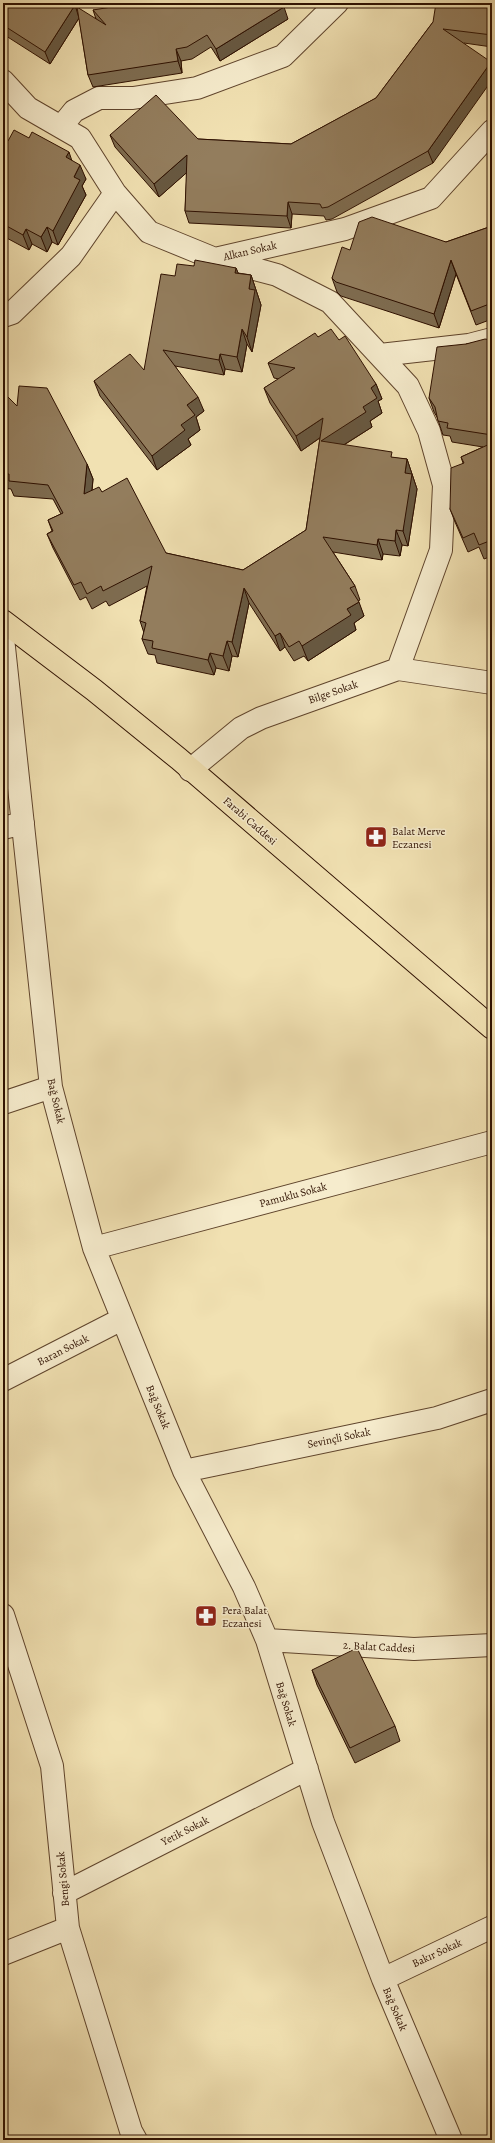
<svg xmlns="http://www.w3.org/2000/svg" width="495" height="2143" font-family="Alegreya,serif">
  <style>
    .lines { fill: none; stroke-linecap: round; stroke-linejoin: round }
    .minor-casing { stroke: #5f442c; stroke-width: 24 }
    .major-casing { stroke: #2e1000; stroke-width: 24 }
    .minor { stroke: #f6eccd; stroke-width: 22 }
    .major { stroke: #f1e1b2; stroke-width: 22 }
    .wall { fill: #7e6c50; stroke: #2e1000 }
    .shaded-wall { fill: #675841; stroke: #2e1000 }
    .building { fill: #937d5d; stroke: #2e1000 }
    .labels { text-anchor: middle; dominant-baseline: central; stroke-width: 3; stroke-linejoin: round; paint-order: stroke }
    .street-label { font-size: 11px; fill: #2e1000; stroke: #f6eccd }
    .poi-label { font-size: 11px; fill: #2e1000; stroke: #f6eccd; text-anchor: start }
  </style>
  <rect width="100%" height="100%" fill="#f1e1b2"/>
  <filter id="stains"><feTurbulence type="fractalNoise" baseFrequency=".005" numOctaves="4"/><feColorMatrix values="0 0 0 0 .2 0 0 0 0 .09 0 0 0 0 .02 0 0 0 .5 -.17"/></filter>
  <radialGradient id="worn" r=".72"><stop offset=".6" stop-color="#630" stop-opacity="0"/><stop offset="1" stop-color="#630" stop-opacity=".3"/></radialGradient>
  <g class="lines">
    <g class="minor-casing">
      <path id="minor" d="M3,81L28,108L80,138L115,193
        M61,127L74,111L99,98H133L197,88L283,56L337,3
        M218,259L277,275L330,302L408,386L429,431L444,485L441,550L398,669
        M3,316L12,313L71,256L115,193L149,232L215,259L345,229L431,198L492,131
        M380,355L469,345L492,339
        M3,638L51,1087L94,1248L184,1471L244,1587L267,1640L323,1822L383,1979L451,2140
        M190,770L241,728L261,718L398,669L492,683
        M3,828L23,823
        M3,1103L51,1087
        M94,1248L492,1142
        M3,1380L122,1319
        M184,1471L437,1418L492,1400
        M3,1615L52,1766L68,1928L131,2131L136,2140
        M267,1640L414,1649L492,1645
        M64,1893L307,1769
        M3,1954L68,1928
        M383,1979L492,1927"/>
    </g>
    <g class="major-casing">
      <path id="major" d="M3,621L94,690L179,759L492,1028"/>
    </g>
    <use href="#minor" class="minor"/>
    <use href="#major" class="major"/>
  </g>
  <path class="wall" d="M492,3V47L464,43L433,163L332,219L326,220L324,216L292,214L291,228L189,223L185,211L187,172L159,197L115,147L110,135L198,139L291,144L376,98L433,22Z
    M3,5H75L78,15L96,19L93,10L288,19L220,61L211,47L192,59L181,61L182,73L93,87L88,75L79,18L50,64L3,34Z
    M3,138L8,141L71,160L86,179L82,186L86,195L58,245L52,242L47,252L32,244L29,250L3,236Z
    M492,226V319L476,325L456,274L439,328L341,296L337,292L332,278L350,250L446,242Z
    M194,266L236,268L238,273L251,275L261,305L252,352L247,344L242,372L225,369L224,375L175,366L204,411L196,417L200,430L188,439L191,445L157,470L100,396L94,381L144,370L175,276Z
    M318,337L339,340L376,384L382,399L378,401L382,413L370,421L372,427L344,445L394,458L407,459L417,489L408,546L402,545L400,556L383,554L382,560L333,552L355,586L360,600L358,601L364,616L354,623L356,630L308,661L304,656L294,661L285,647L280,651L249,603L238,657L232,656L229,671L216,668L214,675L157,663L155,655L148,654L142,639L144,633L140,621L147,586L109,606L106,601L92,609L86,597L80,600L53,548L47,534L52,531L48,520L61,514L53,499L14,496L11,489L3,488V392L17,406L87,464L93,479L92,491L102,492L166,553L243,570L306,530L320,438L301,451L270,403L264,388L279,379L274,378L268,363Z
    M492,340V556L484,559L479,547L468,552L455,522L450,509L463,463L461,457L483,447L452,442L450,436L443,435L437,417L434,412L429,398L466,344Z
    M312,1670L395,1726L400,1741L355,1763L317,1685Z"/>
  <path class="shaded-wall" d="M75,5L79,18L50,64L45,52Z
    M284,7L288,19L220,61L216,49Z
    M176,49L181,61L182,73L178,61Z
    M491,62L492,64V80L433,163L428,151Z
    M69,152L74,167L66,157Z
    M187,155L192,168L159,197L154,184Z
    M80,165L86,179L82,186L86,195L58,245L53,231L74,177Z
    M288,202L292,214L291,228L287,216Z
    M47,227L52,242L47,252L41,237Z
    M26,229L32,244L29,250L23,235Z
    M451,260L456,274L439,328L434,314Z
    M236,268L242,282L235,273Z
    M251,275L261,305L252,352L247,337L249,289Z
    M242,329L247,344L242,372L237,357Z
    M220,354L225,369L224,375L219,360Z
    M376,384L382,399L378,401L382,413L370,421L372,427L326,456L321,441L363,407L371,388Z
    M198,397L204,411L196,417L200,430L188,439L191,445L157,470L152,456L181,425L187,405Z
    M323,418L328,432L301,451L296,436Z
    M407,459L417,489L408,546L403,531L405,473Z
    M87,464L93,479L90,509L84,494Z
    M396,530L402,545L400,556L395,541Z
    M378,539L383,554L382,560L377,545Z
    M244,588L249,603L238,657L232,642Z
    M359,602L364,616L354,623L356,630L308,661L302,646L347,609Z
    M280,633L285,647L280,651L275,636Z
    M227,641L232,656L229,671L223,656Z
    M210,653L216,668L214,675L208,660Z"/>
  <path class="building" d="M4,3H71L75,5L45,52L3,25V5Z
    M136,3H281L284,7L216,49L207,35L187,47L176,49L178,61L88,75L77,7L106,25L93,10Z
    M436,3H492V35L443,29L491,62L428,151L328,207L322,208L320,204L288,202L287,216L185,211L187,155L154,184L110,135L156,95L198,139L291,144L376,98L433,22Z
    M14,130L29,138L32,132L69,152L66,157L80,165L74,177L80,180L53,231L47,227L41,237L26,229L23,235L3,224V138L8,141Z
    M372,217L446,242L492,226V303L471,311L451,260L434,314L336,282L332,278L342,247L350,250L359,222Z
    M195,260L236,268L235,273L251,275L249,289L255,290L247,337L242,329L237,357L220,354L219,360L163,350L198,397L187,405L195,415L181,425L185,430L152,456L94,381L130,354L144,370L161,274L175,276L177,264L194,266Z
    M331,329L339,340L345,336L376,384L371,388L377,398L363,407L366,412L321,441L392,452L391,457L407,459L405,473L412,474L403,531L396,530L395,541L378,539L377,545L323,537L355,586L350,588L359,602L347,609L351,615L302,646L299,641L289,647L280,633L275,636L244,588L232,642L227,641L223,656L210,653L208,660L152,648L153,641L142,639L146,623L140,621L152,566L103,591L101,586L87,594L81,582L74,585L47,534L53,531L48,520L63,513L48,485L9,481V474H3V392L17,406L19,386L47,388L87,464L84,494L99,487L102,492L127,478L166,553L243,570L306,530L323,418L296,436L264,388L295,368L268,363L315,333L318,337Z
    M485,339L492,340V435L447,428L448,423L438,421L435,407L429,398L437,347L466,344Z
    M492,443V540L479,545L474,533L463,538L450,509L451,468L464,463L461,457Z
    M357,1648L395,1726L350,1748L312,1670Z"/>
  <defs>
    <g id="pharmacy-square" transform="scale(1.15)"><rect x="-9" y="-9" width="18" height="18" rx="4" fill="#8f2418" stroke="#f6eccd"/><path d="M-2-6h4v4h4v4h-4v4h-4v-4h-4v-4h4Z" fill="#fff"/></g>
  </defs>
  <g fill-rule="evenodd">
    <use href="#pharmacy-square" x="376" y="837"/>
    <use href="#pharmacy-square" x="206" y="1616"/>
  </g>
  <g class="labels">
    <g class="street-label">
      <text transform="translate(250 251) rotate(-13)">Alkan Sokak</text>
      <text transform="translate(333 692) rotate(-19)">Bilge Sokak</text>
      <text transform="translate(250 821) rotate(41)">Farabi Caddesi</text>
      <text transform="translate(56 1101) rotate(77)">Bağ Sokak</text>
      <text transform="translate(293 1195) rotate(-15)">Pamuklu Sokak</text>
      <text transform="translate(63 1350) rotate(-27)">Baran Sokak</text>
      <text transform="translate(158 1407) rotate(68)">Bağ Sokak</text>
      <text transform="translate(339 1438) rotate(-12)">Sevinçli Sokak</text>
      <text transform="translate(379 1647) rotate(3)">2. Balat Caddesi</text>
      <text transform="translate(286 1704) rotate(73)">Bağ Sokak</text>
      <text transform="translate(185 1831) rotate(-27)">Yetik Sokak</text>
      <text transform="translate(63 1879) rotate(-95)">Bengi Sokak</text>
      <text transform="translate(437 1953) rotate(-25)">Bakır Sokak</text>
      <text transform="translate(395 2009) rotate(67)">Bağ Sokak</text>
    </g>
    <g class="poi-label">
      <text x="392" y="831">Balat Merve<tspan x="392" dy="13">Eczanesi</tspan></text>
      <text x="222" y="1610">Pera Balat<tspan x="222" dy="13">Eczanesi</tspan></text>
    </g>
  </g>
  <rect width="495" height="2143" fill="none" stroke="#f1e1b2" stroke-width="16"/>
  <rect x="4" y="4" width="487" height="2135" fill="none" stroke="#2e1000" stroke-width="2"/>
  <rect x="8" y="8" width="479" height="2127" fill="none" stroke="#2e1000"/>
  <rect width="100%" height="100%" filter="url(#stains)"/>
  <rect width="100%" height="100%" fill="url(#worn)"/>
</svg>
